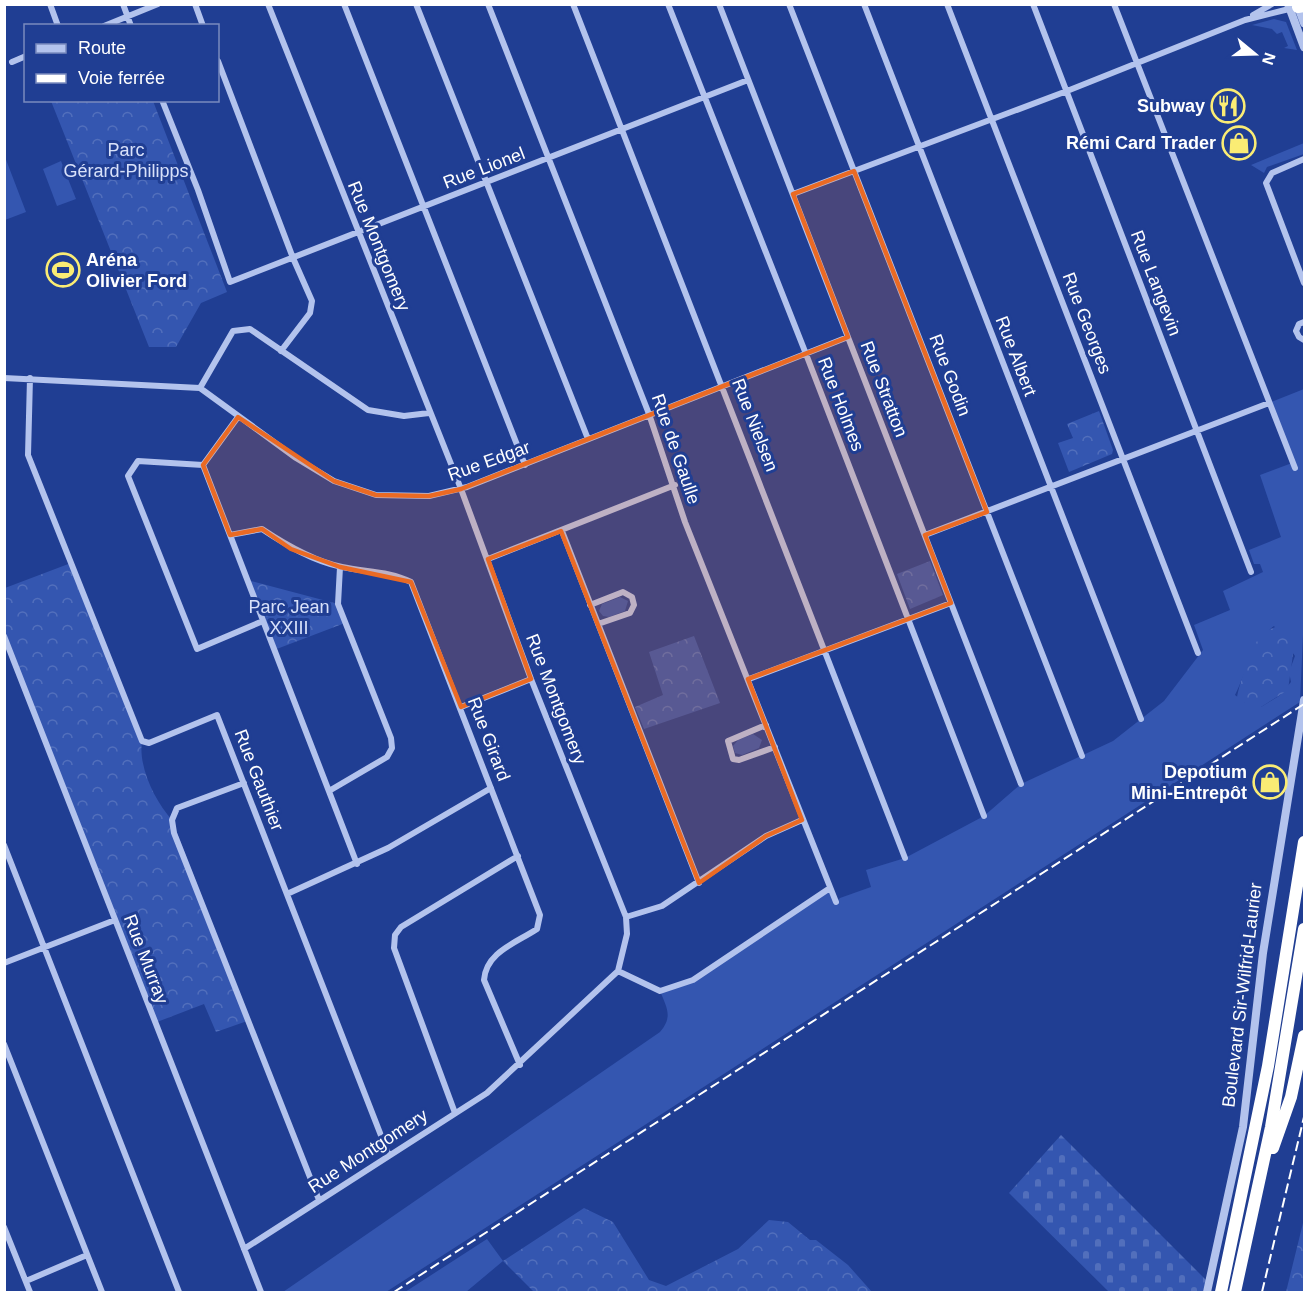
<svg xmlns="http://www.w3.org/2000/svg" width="1309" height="1297" font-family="Helvetica,sans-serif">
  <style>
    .grass { fill: #3456b0; fill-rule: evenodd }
    .forest { fill: url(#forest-crowns) }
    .cemetery { fill: url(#cemetery-stones) }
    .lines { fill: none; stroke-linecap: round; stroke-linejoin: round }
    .minor { stroke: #b3c3ed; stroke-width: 6 }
    .tertiary { stroke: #b3c3ed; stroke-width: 8 }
    .motorway { stroke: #fff; stroke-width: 12 }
    .rail { stroke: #fff; stroke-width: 2; stroke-dasharray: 10 4.5; stroke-linecap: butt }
    .marked { fill: #ea6a24; fill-opacity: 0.2; stroke: #ea6a24; stroke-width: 4.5; stroke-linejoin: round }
    .labels { text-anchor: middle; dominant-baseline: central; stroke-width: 6; stroke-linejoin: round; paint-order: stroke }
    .poi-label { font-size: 18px; font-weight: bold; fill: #fff; stroke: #203e93; text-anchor: end }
    .park-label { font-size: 18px; fill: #d8e1fa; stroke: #203e93 }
    .street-label { font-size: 18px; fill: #fff; stroke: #203e93 }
  </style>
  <defs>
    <pattern id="forest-crowns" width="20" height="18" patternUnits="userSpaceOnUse" patternTransform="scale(1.5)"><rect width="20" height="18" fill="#3456b0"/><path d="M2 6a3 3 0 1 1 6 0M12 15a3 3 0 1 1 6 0" fill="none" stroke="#526fbc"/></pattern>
    <pattern id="cemetery-stones" width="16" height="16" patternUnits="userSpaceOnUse" patternTransform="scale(1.5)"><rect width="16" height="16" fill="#3456b0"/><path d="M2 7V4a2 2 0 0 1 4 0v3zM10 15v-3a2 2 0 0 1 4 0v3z" fill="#526fbc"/></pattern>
  </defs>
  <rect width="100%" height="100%" fill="#203e93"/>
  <path class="grass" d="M1274,19L1286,22L1297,50L1284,48L1288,46L1282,32L1277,34L1272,29L1252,25Z
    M1304,143V154L1267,167L1264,173L1251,165Z
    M5,157L26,212L5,220H4Z
    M61,161L76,199L57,206L43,169Z
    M1304,389V613L1300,702L386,1292H283L660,1032C673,1017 667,1008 660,991L693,980L830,888L836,902L840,898L871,887L866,870L905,858L984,816L1021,784L1113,741L1164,701L1203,650L1194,625L1230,610L1223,591L1263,572L1260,564H1254L1249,550L1281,537L1260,475L1292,463L1269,403ZM1274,626L1295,656L1289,672L1291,682L1279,696L1261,707L1244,702L1235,695C1248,670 1250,644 1274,626Z
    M620,597L628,601L625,611L609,617L603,616L599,611L602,604Z
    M753,734L762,740L759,748L742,755L735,753L733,746L738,740Z
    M487,1239L503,1261L466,1292H405Z"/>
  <path class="forest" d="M51,101H153L227,292L201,303L176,347H149Z
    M1099,411L1113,450L1112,454L1069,472L1058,443L1073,438L1067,424Z
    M930,561L943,595L910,609L897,574Z
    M71,563L142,741C138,767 155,801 172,820L250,1020L216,1032L204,1004L157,1022L5,636V588Z
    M247,580L338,604L345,623L274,650Z
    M1280,625L1290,631L1295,640L1288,690L1261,707L1249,709L1244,702H1237C1235,695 1250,653 1255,645C1257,640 1260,638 1261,633Z
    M694,636L720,703L644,729L635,707L663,695L649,652Z
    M584,1208L613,1222L649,1280L666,1286L738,1249L769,1220L788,1222L810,1240H816L848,1265L872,1292H534L503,1261Z
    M1304,1219V1292H1286Z"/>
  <path class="cemetery" d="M1061,1135L1206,1280L1203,1292H1109L1009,1193Z"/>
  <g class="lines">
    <path class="minor" d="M50,4L58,26
      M123,4L131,26
      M195,4L203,26
      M344,4L525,465
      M416,4L588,439
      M488,4L649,414L685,522L836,902
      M573,4L905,858
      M668,4L806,354L984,816
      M719,4L1021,784
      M789,4L1082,756
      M864,4L1141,719
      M947,4L1198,653
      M1033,4L1251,572
      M1114,4L1295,468
      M1253,15L1272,4
      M104,26L158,4
      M218,61L293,258L312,301L310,313L281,351
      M12,62L26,56
      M162,100L198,190L230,282L748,80
      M1304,159L1272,173L1266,183L1304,283
      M793,194L1067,91L1245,20L1289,9
      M1304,322L1299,324L1296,331L1299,337L1304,340
      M4,378L200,388L296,458L334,481L376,495L429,496L467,487L848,337
      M30,378L28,455L142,741L149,743L217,715L389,1156
      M200,388L233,331L250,329L368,410L404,416L429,413
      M203,465L357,864
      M203,465L138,461L128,476L197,649L263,621
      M203,465L238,417
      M562,531L699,883
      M230,535L262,529C286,545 313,561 342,567C365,572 390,571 411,582L540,915L537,929C516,943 486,952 484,980L520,1065
      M925,535L1269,403
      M488,559L675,485
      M590,605L623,592L632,597L634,605L630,613L598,624
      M4,636L261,1292
      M749,679L951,603
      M461,707L531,679
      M766,725L728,741L733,759L739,760L775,747
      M244,783L177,808L172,820L174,833L319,1200
      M329,791L387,757L392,748L391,738L338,604L340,567
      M4,845L179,1292
      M287,894L388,848L491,788
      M626,917L662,906L766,836L802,820
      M4,963L115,920
      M618,971L660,991L693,980L830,888
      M4,1044L102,1292
      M455,1113L394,948L395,935L401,927L518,856
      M4,1227L30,1292
      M244,1249L487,1093L618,971L627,934L626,917L531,679L461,489L268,4
      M26,1281L87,1255"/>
    <path class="tertiary" d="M1288,4L1304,47
      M1297,4L1304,23
      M1207,1292L1243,1127L1263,953L1304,700"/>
    <path class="motorway" d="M1298,7L1304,6
      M1273,1148L1291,1097L1304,1036
      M1221,1292L1268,1066L1304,842
      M1235,1292L1271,1127L1304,929"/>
    <path class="rail" d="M394,1292L1304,704
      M1262,1292L1304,1117"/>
  </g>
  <path class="marked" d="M854,171L987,512L925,535L951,603L748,679L802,820L766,836L699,883L561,531L488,559L531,679L461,707L411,582L340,567L291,549L262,529L230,535L203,465L238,417L334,481L376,495L429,496L461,489L848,337L793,194Z"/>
  <defs>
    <g id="restaurant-ring" transform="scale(1.725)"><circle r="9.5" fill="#203e93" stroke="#faec74" stroke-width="1.5"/><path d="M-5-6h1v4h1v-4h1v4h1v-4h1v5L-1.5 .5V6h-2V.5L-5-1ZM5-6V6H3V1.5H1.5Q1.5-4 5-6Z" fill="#faec74"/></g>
    <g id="shop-ring" transform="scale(1.725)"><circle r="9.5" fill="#203e93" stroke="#faec74" stroke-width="1.5"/><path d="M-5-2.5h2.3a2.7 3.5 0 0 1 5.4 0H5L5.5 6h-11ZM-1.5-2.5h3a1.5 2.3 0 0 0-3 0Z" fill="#faec74"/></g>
    <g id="stadium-ring" transform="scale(1.725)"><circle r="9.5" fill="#203e93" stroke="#faec74" stroke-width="1.5"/><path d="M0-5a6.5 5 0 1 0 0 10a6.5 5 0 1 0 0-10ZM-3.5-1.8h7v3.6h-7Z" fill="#faec74"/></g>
  </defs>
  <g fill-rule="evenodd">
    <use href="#restaurant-ring" x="1228" y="106"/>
    <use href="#shop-ring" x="1239" y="143"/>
    <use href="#stadium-ring" x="63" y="270"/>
    <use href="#shop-ring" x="1270" y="782"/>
  </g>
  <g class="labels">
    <g class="poi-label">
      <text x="1205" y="106">Subway</text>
      <text x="1216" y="143">Rémi Card Trader</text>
      <text x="86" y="260" text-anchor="start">Aréna<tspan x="86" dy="21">Olivier Ford</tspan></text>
      <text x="1247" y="772">Depotium<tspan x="1247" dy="21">Mini-Entrepôt</tspan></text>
    </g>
    <g class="park-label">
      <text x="126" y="150">Parc<tspan x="126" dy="21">Gérard-Philipps</tspan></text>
      <text x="289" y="607">Parc Jean<tspan x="289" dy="21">XXIII</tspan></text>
    </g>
    <g class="street-label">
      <text transform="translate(484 168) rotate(-21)">Rue Lionel</text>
      <text transform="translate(379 246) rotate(68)">Rue Montgomery</text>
      <text transform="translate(1156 283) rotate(69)">Rue Langevin</text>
      <text transform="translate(1087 323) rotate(69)">Rue Georges</text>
      <text transform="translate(1016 356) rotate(69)">Rue Albert</text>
      <text transform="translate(950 375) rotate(69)">Rue Godin</text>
      <text transform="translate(884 389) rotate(69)">Rue Stratton</text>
      <text transform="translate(841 404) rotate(69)">Rue Holmes</text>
      <text transform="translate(755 425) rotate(69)">Rue Nielsen</text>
      <text transform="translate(676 449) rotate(71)">Rue de Gaulle</text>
      <text transform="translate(489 461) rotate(-20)">Rue Edgar</text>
      <text transform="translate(556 699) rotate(69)">Rue Montgomery</text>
      <text transform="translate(489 739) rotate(69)">Rue Girard</text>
      <text transform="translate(259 780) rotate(69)">Rue Gauthier</text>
      <text transform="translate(146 959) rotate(69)">Rue Murray</text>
      <text transform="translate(1242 995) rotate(-83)">Boulevard Sir-Wilfrid-Laurier</text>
      <text transform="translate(368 1151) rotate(-33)">Rue Montgomery</text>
    </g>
  </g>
  <rect width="1309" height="1297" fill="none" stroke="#ffffff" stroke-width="12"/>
  <rect x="24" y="24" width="195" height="78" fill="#203e93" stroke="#798bbe" stroke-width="1.5"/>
  <rect x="36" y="44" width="30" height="9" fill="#b3c3ed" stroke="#798bbe" stroke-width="1.5"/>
  <text x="78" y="54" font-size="18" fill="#ffffff">Route</text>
  <rect x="36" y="74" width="30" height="9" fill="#ffffff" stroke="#798bbe" stroke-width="1.5"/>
  <text x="78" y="84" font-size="18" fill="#ffffff">Voie ferrée</text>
  <g transform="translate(1255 54) rotate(109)" stroke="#203e93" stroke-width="4.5" paint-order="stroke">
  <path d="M0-4.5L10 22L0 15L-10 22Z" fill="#ffffff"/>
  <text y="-9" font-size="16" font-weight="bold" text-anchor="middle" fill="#ffffff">N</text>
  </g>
</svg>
